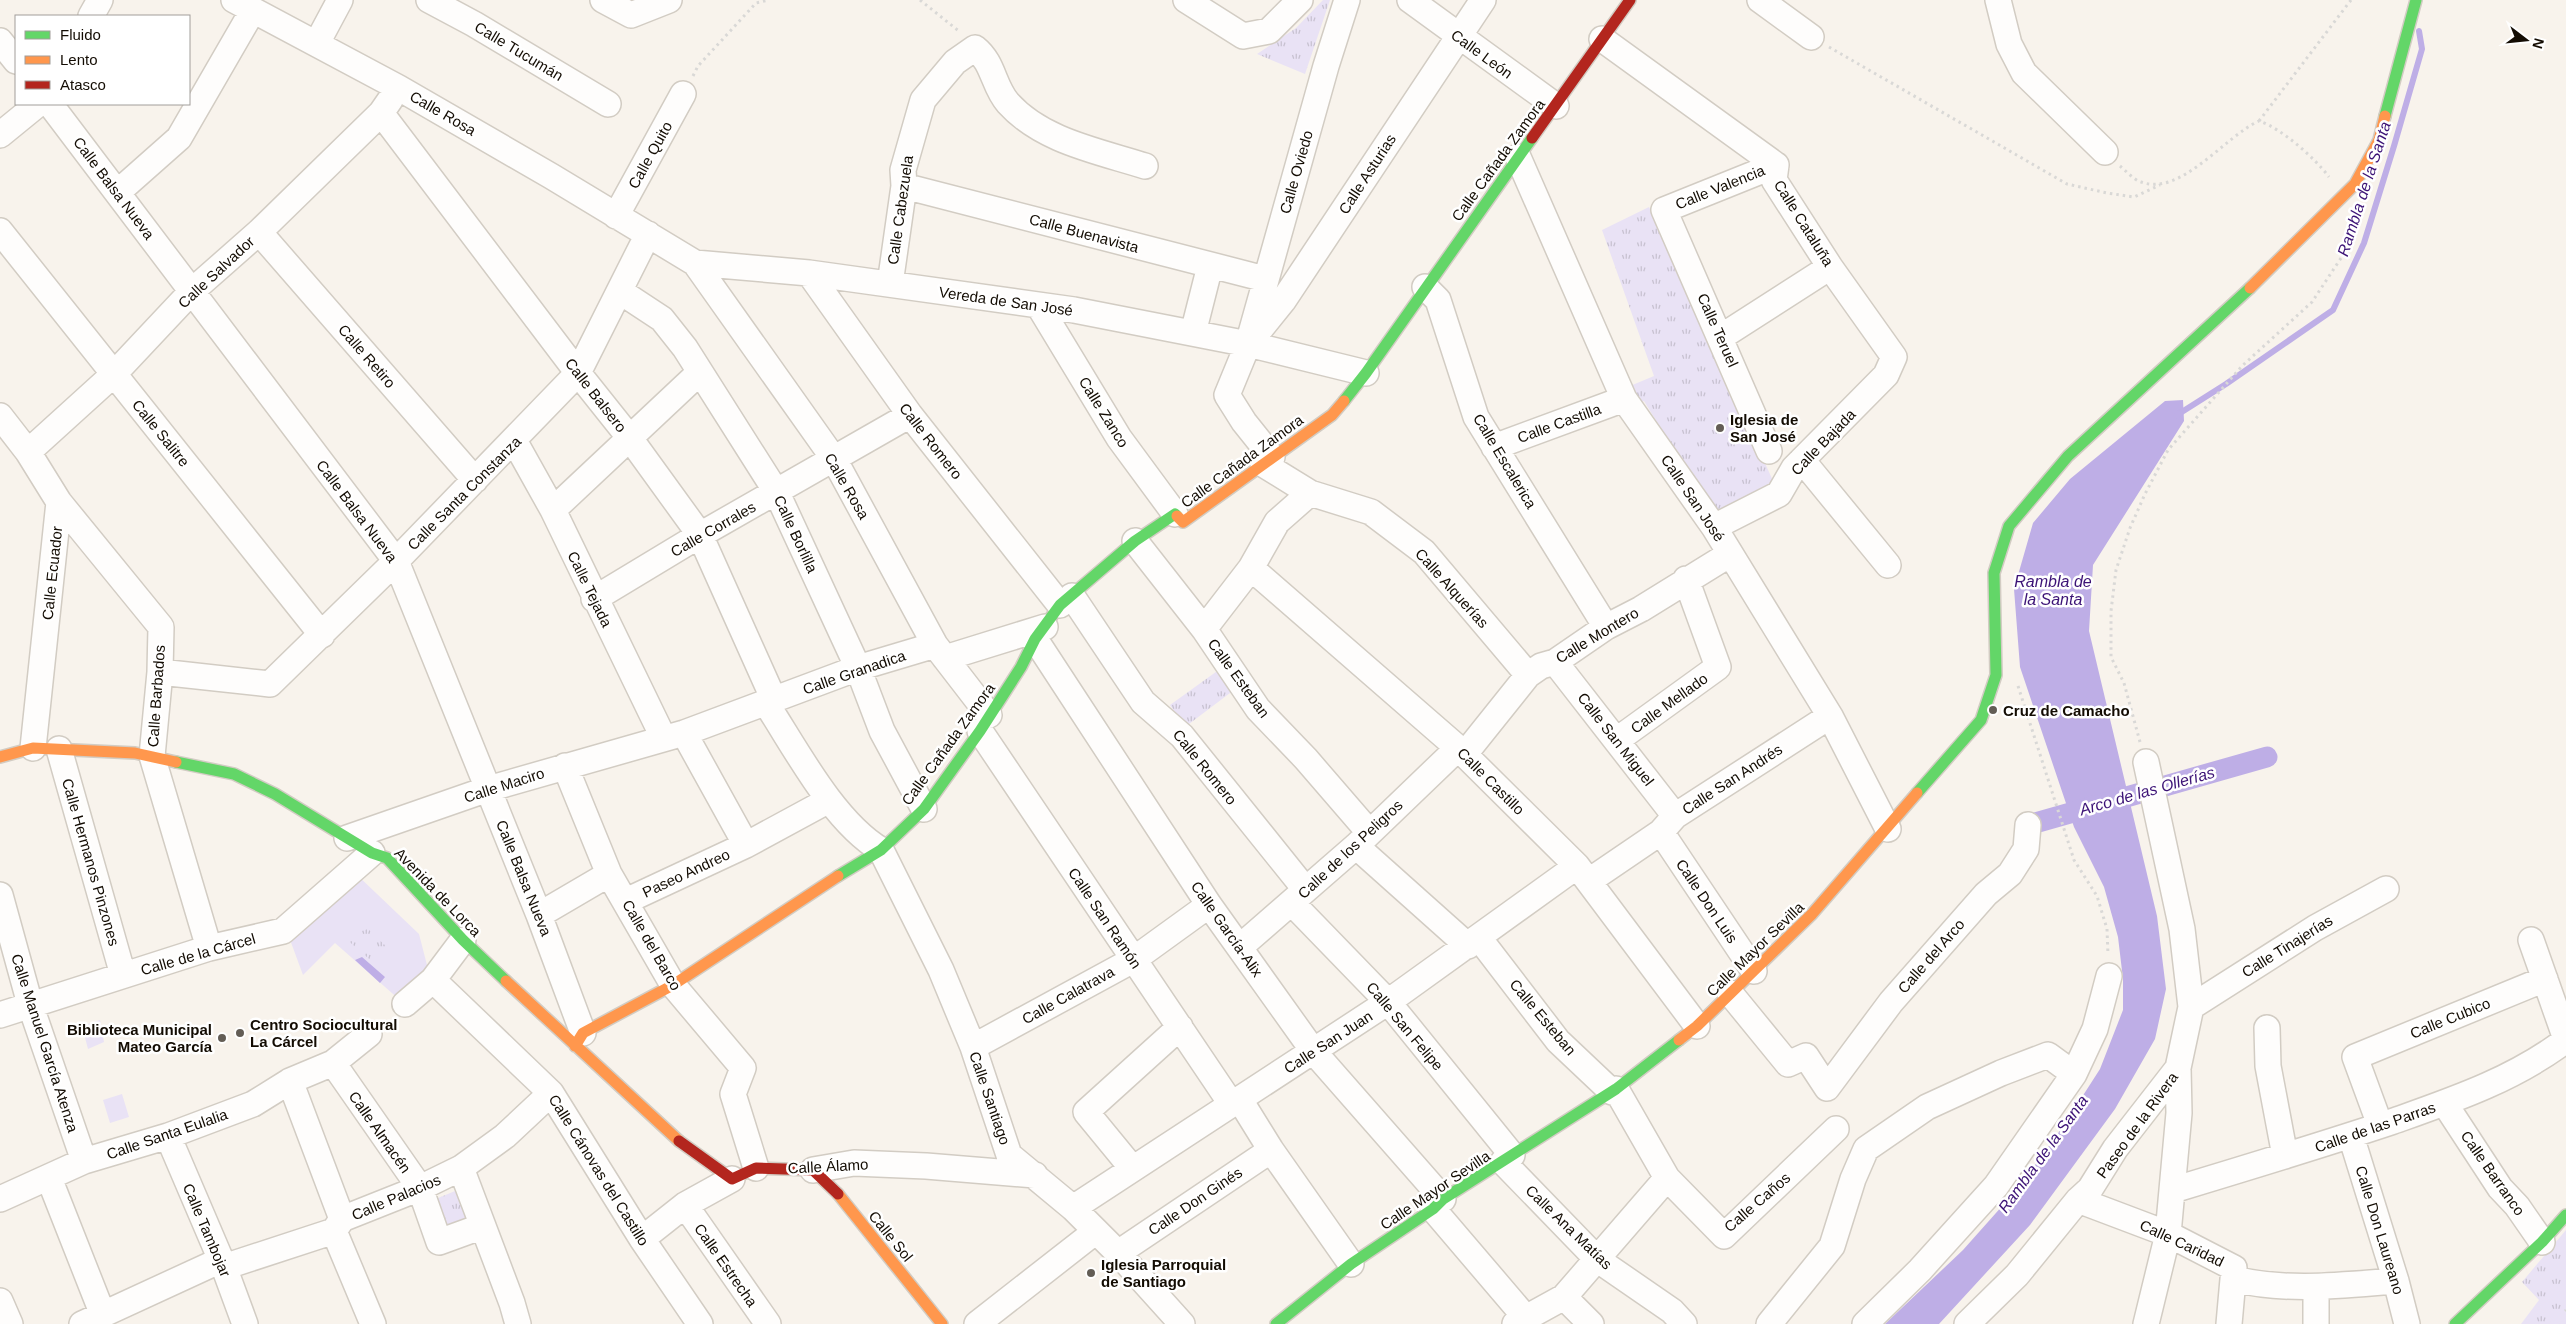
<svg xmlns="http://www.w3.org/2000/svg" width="2566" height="1324" font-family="Helvetica,sans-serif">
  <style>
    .green { fill: #e9e2f5 }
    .park { fill: url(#park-tufts) }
    .water { fill: #beaee6 }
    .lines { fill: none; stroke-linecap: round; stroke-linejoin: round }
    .stream { stroke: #beaee6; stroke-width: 6 }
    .canal { stroke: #beaee6; stroke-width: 21 }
    .street-casing { stroke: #d2ccc3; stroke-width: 28 }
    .fast-casing { stroke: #d2ccc3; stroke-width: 14 }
    .slow-casing { stroke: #d2ccc3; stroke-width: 14 }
    .jam-casing { stroke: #d2ccc3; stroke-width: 14 }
    .path { stroke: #d9d8d6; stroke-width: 3; stroke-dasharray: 2.5 4; stroke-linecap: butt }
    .street { stroke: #fefdfc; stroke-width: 25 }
    .fast { stroke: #63d668; stroke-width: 11 }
    .slow { stroke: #ff974d; stroke-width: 11 }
    .jam { stroke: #b3261e; stroke-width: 11 }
    .poi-dot { fill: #635d55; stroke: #fff; stroke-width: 2 }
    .labels { text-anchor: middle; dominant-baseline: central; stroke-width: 5; stroke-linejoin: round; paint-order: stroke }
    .street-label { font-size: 15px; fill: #130c03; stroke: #fff }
    .poi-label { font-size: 15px; font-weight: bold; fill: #130c03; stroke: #fff; text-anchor: start }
    .water-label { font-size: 16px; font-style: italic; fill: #3c1376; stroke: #fff }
  </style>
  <defs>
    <pattern id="park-tufts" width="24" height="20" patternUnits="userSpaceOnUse" patternTransform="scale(1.25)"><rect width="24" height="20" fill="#e9e2f5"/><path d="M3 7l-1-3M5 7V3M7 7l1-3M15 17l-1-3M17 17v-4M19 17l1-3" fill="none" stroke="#c7c1d0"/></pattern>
  </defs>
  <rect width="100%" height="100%" fill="#f8f3ec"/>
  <path class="green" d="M355,873L419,934L428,969L401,1001L335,943L303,975L289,937Z
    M100,1020L104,1042L88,1049L82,1026Z
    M122,1094L129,1117L110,1123L103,1100Z"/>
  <path class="park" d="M1323,0H1330L1305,74L1257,54L1296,28Z
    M1649,207L1774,483L1713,514L1644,401L1639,404L1630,386L1654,376L1602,230Z
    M1220,669L1234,690L1185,727L1170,705Z
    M368,929L390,950L376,965L344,937Z
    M455,1191L467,1218L442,1229L431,1201Z
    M2566,1230V1324H2521L2539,1300L2522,1282Z"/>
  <path class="water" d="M2183,400L2184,421L2093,565L2089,631L2157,916L2166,989L2155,1039L2115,1109L2030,1225L1939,1324H1885L1963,1250L2020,1186L2064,1125L2100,1069L2123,1010V979L2118,937L2104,887L2074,827L2020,667L2014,589L2033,523L2070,479L2165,401Z
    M362,957L385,977L380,983L355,960Z"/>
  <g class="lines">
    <path class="stream" d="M2177,415L2226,384L2333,310L2364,243L2394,146L2422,49L2419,31"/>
    <path class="canal" d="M2028,825L2267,757"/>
    <g class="street-casing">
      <path id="street" d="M234,0L399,88L551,176L695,263L809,273L1074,310L1248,344L1366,373
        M429,0L474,24L608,104
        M603,0L631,15L669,0
        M1186,0L1243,36L1269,31L1300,0
        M1410,0L1556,106
        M1760,0L1811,37
        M1998,0L2009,44L2024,73L2105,152
        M91,16L100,0
        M1602,39L1776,165L1774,180L1830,267L1894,357L1886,375L1794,468L1779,494L1714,527
        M0,41L16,61
        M317,43L340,0
        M50,104L396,561L539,915L583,1033
        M381,113L578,373L629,437L700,535L774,700
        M0,135L38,104
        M1518,157L1624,399L1714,527L1830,716L1888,829
        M904,186L1265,279
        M118,192L179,138L253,10
        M616,216L683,94
        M0,231L322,635
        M259,232L475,480
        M695,263L834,459L935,645L989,715
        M809,273L910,415L1060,605
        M890,284L904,186L903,170L923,100L955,62L975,48C994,63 993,86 1008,103C1042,141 1098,151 1145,166
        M1425,287L1438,300L1476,417L1606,627
        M621,292L662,319L685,348L777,493L858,668L882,731L924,809
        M1039,306L1119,438L1175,514
        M1193,333L1210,266
        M1721,337L1830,267
        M1253,338L1283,301L1483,0
        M0,416L28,452L59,502L161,627L160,672L152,756L209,948
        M515,442L553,510L663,737
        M1494,447L1624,399
        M1769,451L1664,210L1776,165
        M28,452L114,374L192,291L259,232L381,113L390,100
        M1272,457L1244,422L1227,395L1248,344L1326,66L1347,0
        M1802,460L1888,565
        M1263,464L1310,493L1371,512L1424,552L1528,675
        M553,510L700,372
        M1135,541L1204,629L1258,709L1306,759L1369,832
        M1251,568L1458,748L1577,866L1697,1026
        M1072,596L1143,702L1182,736L1305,889
        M594,599L700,535L910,415
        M1204,629L1251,568L1277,522L1310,493
        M1035,639L1209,905L1314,1052L1443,1199
        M945,658L1045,627
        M1555,662L1675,816
        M160,672L270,684L396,561L578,373L648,234
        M766,703C796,749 833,821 881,850L941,970L973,1047L1009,1155L1073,1208L1118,1253L1182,1324
        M980,731L1232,1105
        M684,733L746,845
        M1617,740L1718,667L1686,579
        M33,748L59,502
        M59,749L123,975
        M565,766L609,874L673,985L743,1068L733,1094L756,1168
        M1661,832L1754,971
        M347,838L488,789L684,733L858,668L935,645
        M1356,846L1468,946
        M1589,881L1661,832L1675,816L1830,716
        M0,895L30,1004L84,1161
        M626,901L746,845L829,800
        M1292,903L1388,1002L1512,1155
        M539,915L609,874
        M1479,938L1558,1041L1612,1092
        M463,940L433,980L551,1093L642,1239L700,1324
        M2531,940L2566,1039
        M1240,947L1356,846L1458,748L1468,750L1528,675L1541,666L1555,662L1606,627L1641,609L1730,554
        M1730,993L1788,1064L1806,1056L1827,1088L1891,1002L1986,894L2010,874L2026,849L2028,825
        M405,1004L433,980
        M2191,1007L2315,928L2386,889
        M0,1015L209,948L283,931L372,853
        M2267,1028L2268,1066L2285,1156
        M973,1047L1133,960L1209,905
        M333,1063L420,1188L439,1242L483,1226
        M290,1081L342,1219
        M1616,1089L1667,1178L1724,1236L1836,1129
        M1240,1100L1271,1150L1351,1264
        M2445,1104L2500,1188L2517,1206L2542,1242
        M2380,1125L2355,1057L2545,979
        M168,1136L224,1267L245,1324
        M2351,1136L2396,1281L2407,1324
        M1503,1162L1598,1260L1672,1311L1684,1324
        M461,1168L512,1303L518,1324
        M1132,1168L1086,1112L1180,1027
        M813,1170L854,1163L926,1166L1035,1175
        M49,1178L103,1315
        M2173,1190C2246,1168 2319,1146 2391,1122C2453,1100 2513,1080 2566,1040
        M0,1199L84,1161L168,1136L253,1104L290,1081L333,1063L369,1034
        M2078,1200L2168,1234L2234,1268L2229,1324
        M685,1205L768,1324
        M1073,1208L1388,1002L1577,866
        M1433,1209L1526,1318
        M334,1231L373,1324
        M642,1239L685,1205L732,1179
        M1118,1253L1271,1150
        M224,1267L334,1231L342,1219L420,1188L461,1168L505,1136L551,1093
        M2234,1279C2287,1292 2343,1285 2396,1281
        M1564,1297L1591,1324
        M0,1301L10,1324
        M82,1324L221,1260
        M977,1324L1096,1231
        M1515,1324L1564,1297L1667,1178
        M1769,1324L1832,1246L1853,1179L1866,1149L1927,1107L2001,1073L2048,1055L2074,1074
        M1865,1324L1920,1270L1996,1186L2074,1074L2095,1029L2109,976
        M1967,1324L2017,1275L2078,1200L2090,1189L2115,1149L2178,1068L2191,1007L2182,929L2146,762
        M2146,1324L2168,1234L2179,1113L2178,1068
        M2316,1324V1287"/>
    </g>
    <g class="fast-casing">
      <path id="fast" d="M2385,116L2416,0
        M1344,401L1366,373L1532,138
        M176,762L234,774L275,794L372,853L387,858L463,940L506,981
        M1917,793L1981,720L1996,675L1994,573L2009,526L2068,456L2250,288
        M838,876L881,850L924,809L980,731L1021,667L1035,639L1060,605L1135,541L1175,514L1177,516
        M1276,1324L1351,1264L1433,1209L1443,1199L1616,1089L1679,1040
        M2455,1324L2542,1242L2566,1215"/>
    </g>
    <g class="slow-casing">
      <path id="slow" d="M2250,288L2355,184L2379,140L2385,116
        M1177,516L1183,522L1332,415L1344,401
        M0,757L33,748L135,753L176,762
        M506,981L679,1141
        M1679,1040L1697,1026L1812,914L1917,793
        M575,1046L583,1033L673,985L838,876
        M838,1194L942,1324"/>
    </g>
    <g class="jam-casing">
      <path id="jam" d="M1532,138L1630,0
        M679,1141L732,1179L756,1168L813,1170L838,1194"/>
    </g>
    <path class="path" d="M920,0L960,32
      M1829,47L2067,184L2107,193L2134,197L2160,185
      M693,76L698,66L756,3L769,0
      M2259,121L2351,0
      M2120,166C2126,171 2134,180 2141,182C2181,197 2225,136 2259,121C2281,128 2315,158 2329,177
      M2018,686L2074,860L2097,896L2107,929L2108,955
      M2140,742L2124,683L2111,657V611L2116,570L2130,528L2145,494L2168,450L2242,366L2312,302L2345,252L2353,222
      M2565,1311L2566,1310"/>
    <use href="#street" class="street"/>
    <use href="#fast" class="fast"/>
    <use href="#slow" class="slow"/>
    <use href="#jam" class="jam"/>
  </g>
  <g class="poi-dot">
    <circle cx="1720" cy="428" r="5"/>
    <circle cx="1993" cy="710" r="5"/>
    <circle cx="240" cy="1033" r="5"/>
    <circle cx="222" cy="1038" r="5"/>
    <circle cx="1091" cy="1273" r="5"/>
  </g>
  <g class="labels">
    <g class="street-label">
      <text transform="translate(519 51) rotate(31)">Calle Tucumán</text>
      <text transform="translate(1482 54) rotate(36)">Calle León</text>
      <text transform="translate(443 113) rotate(30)">Calle Rosa</text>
      <text transform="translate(650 155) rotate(-61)">Calle Quito</text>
      <text transform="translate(1498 160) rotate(-54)">Calle Cañada Zamora</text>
      <text transform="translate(1296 172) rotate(-74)">Calle Oviedo</text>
      <text transform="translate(1367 174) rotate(-57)">Calle Asturias</text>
      <text transform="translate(1720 187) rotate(-22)">Calle Valencia</text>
      <text transform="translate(114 188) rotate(53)">Calle Balsa Nueva</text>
      <text transform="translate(900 210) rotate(-82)">Calle Cabezuela</text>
      <text transform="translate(1804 223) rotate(58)">Calle Cataluña</text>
      <text transform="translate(1084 233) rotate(15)">Calle Buenavista</text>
      <text transform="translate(216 272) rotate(-43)">Calle Salvador</text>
      <text transform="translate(1006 301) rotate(8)">Vereda de San José</text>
      <text transform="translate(1718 330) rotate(66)">Calle Teruel</text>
      <text transform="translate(367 356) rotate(49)">Calle Retiro</text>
      <text transform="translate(596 395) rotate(52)">Calle Balsero</text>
      <text transform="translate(1104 412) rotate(58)">Calle Zanco</text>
      <text transform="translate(1559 423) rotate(-20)">Calle Castilla</text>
      <text transform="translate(161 433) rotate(51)">Calle Salitre</text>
      <text transform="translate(931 441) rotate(52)">Calle Romero</text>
      <text transform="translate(1823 442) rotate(-46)">Calle Bajada</text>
      <text transform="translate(1242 461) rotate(-36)">Calle Cañada Zamora</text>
      <text transform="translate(1505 461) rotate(59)">Calle Escalerica</text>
      <text transform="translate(847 486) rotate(60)">Calle Rosa</text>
      <text transform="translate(464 493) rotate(-45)">Calle Santa Constanza</text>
      <text transform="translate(1693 498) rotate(56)">Calle San José</text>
      <text transform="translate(357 511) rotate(53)">Calle Balsa Nueva</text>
      <text transform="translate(713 529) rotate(-30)">Calle Corrales</text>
      <text transform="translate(796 534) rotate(65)">Calle Borlilla</text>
      <text transform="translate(52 573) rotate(-84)">Calle Ecuador</text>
      <text transform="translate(1452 588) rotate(48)">Calle Alquerías</text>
      <text transform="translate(590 589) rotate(64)">Calle Tejada</text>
      <text transform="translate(1597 635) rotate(-31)">Calle Montero</text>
      <text transform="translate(854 672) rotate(-19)">Calle Granadica</text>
      <text transform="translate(1239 678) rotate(54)">Calle Esteban</text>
      <text transform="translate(156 696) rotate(-86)">Calle Barbados</text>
      <text transform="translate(1669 703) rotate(-36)">Calle Mellado</text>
      <text transform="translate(1616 739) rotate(52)">Calle San Miguel</text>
      <text transform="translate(948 744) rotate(-54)">Calle Cañada Zamora</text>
      <text transform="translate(1205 767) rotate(51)">Calle Romero</text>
      <text transform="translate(1732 779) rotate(-33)">Calle San Andrés</text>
      <text transform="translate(1491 781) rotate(45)">Calle Castillo</text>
      <text transform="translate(504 785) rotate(-18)">Calle Maciro</text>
      <text transform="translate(1350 849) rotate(-43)">Calle de los Peligros</text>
      <text transform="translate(91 862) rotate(74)">Calle Hermanos Pinzones</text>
      <text transform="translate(686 873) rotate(-25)">Paseo Andreo</text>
      <text transform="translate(524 878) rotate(68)">Calle Balsa Nueva</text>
      <text transform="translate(438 892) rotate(46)">Avenida de Lorca</text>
      <text transform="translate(1707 901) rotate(56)">Calle Don Luis</text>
      <text transform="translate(1105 918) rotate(56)">Calle San Ramón</text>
      <text transform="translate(1227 929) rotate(55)">Calle García-Alix</text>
      <text transform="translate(652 945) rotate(60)">Calle del Barco</text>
      <text transform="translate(2287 946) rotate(-32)">Calle Tinajerías</text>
      <text transform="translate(1755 949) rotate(-44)">Calle Mayor Sevilla</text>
      <text transform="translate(198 954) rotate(-16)">Calle de la Cárcel</text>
      <text transform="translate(1931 956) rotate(-49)">Calle del Arco</text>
      <text transform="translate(1068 995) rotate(-29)">Calle Calatrava</text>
      <text transform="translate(1543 1017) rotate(50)">Calle Esteban</text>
      <text transform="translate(2450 1018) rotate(-22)">Calle Cubico</text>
      <text transform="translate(1405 1026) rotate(50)">Calle San Felipe</text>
      <text transform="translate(1328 1042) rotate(-33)">Calle San Juan</text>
      <text transform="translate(45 1043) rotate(72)">Calle Manuel García Atenza</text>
      <text transform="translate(990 1098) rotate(71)">Calle Santiago</text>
      <text transform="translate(2137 1125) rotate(-54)">Paseo de la Rivera</text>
      <text transform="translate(2375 1127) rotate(-19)">Calle de las Parras</text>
      <text transform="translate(380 1132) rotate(55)">Calle Almacén</text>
      <text transform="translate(167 1134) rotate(-19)">Calle Santa Eulalia</text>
      <text transform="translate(828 1166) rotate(-3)">Calle Álamo</text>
      <text transform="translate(599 1170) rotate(58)">Calle Cánovas del Castillo</text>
      <text transform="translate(2493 1173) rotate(55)">Calle Barranco</text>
      <text transform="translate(1435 1190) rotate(-34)">Calle Mayor Sevilla</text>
      <text transform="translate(396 1197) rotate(-23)">Calle Palacios</text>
      <text transform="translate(1195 1201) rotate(-34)">Calle Don Ginés</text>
      <text transform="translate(1757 1202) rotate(-41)">Calle Caños</text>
      <text transform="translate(1569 1227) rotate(44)">Calle Ana Matías</text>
      <text transform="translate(207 1230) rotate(67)">Calle Tambojar</text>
      <text transform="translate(2380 1230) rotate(73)">Calle Don Laureano</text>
      <text transform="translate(891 1236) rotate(51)">Calle Sol</text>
      <text transform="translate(2182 1243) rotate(25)">Calle Caridad</text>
      <text transform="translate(726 1265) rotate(55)">Calle Estrecha</text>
    </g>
    <g class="poi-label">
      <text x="1730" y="419">Iglesia de<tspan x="1730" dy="17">San José</tspan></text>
      <text x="2003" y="710">Cruz de Camacho</text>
      <text x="250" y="1024">Centro Sociocultural<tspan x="250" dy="17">La Cárcel</tspan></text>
      <text x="212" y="1029" text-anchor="end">Biblioteca Municipal<tspan x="212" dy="17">Mateo García</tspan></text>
      <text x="1101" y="1264">Iglesia Parroquial<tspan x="1101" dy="17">de Santiago</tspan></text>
    </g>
    <g class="water-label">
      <text transform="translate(2364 189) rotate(-72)">Rambla de la Santa</text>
      <text x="2053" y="581">Rambla de<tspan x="2053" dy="18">la Santa</tspan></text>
      <text transform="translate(2147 791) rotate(-16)">Arco de las Ollerías</text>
      <text transform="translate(2043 1154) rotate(-54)">Rambla de la Santa</text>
    </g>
  </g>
  <rect x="15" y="15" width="175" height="90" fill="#ffffff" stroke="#a19e9a"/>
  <rect x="25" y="31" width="25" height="8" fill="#63d668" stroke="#a19e9a"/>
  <text x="60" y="40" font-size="15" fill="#130c03">Fluido</text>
  <rect x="25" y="56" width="25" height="8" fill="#ff974d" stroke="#a19e9a"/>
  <text x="60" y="65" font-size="15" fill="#130c03">Lento</text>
  <rect x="25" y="81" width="25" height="8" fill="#b3261e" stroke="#a19e9a"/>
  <text x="60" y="90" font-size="15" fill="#130c03">Atasco</text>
  <g transform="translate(2526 40) rotate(106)" stroke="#ffffff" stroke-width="4" paint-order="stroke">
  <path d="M0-4L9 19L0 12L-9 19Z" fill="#130c03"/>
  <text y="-8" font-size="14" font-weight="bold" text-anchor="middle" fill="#130c03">N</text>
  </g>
</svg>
